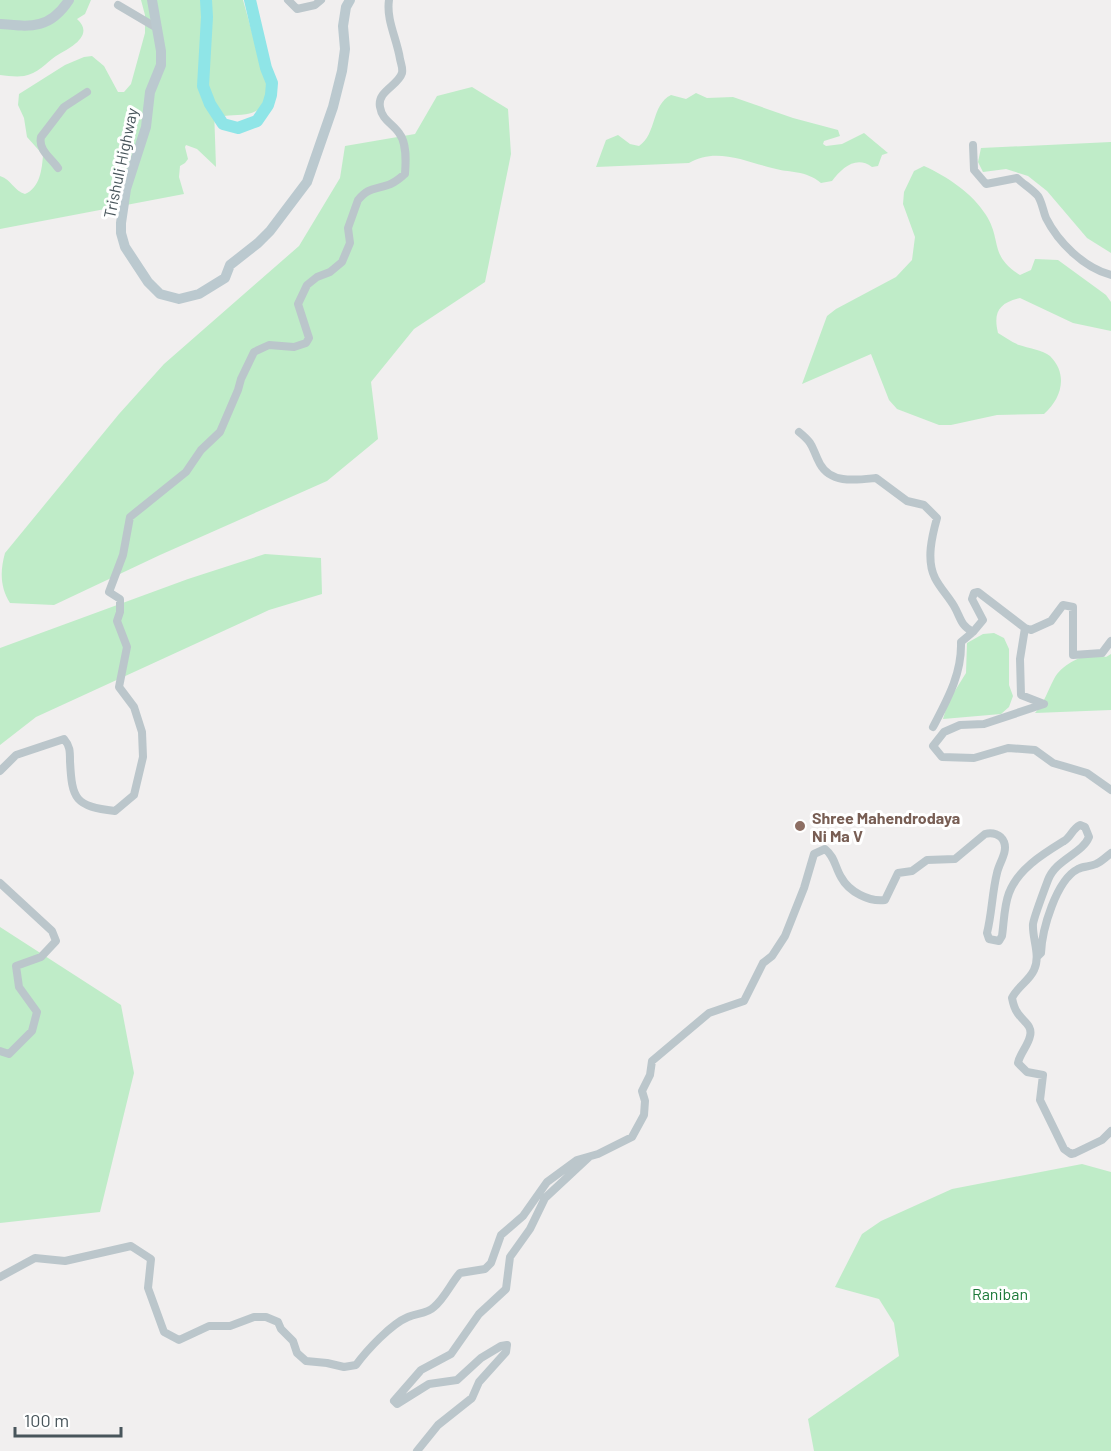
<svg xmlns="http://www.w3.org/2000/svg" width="1111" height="1451" font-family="Barlow,sans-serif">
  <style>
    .green { fill: #bfecc8 }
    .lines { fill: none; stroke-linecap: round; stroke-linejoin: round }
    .river { stroke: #8fe5e7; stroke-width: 12 }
    .street { stroke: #bbc6cb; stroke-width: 8 }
    .secondary { stroke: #bbc9cf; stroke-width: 10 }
    .education-dot { fill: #8d6e63; stroke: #fff; stroke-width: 2 }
    .labels { text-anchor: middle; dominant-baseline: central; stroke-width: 6; stroke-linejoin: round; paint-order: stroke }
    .street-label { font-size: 16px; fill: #48555b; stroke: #fff }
    .education-label { font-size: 16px; font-weight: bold; fill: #785e54; stroke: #fff; text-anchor: start }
    .park-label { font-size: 16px; fill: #1c7939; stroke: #fff }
  </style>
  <rect width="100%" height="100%" fill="#f1efef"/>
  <path class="green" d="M0,0H91L85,14L77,19C96,36 68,49 56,56C46,63 37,74 24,76C16,77 8,76 0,75Z
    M141,0H243L268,90C264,117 247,114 224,116L214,109L216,167L197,149L186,145L185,147L188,159L185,163L180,166L179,177L184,194L0,229V176C12,180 14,191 25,194C40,188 42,169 43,155L27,137L24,118L18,105L19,94L65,65L84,57L92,56L104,66L118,92H124L131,84L145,33V15Z
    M472,87L508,109L511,154L485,282L414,329L371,382L378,439L327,481L160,555L54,605L10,603C0,587 0,571 5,553L119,414L164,364L299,246L340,178L345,146L415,134L437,96Z
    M696,93L707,98L733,97L793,118L838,130L840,136L824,141L823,144L826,146L842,144L864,133L888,153L882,155L878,166L872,167C856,155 842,168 832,181L821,183C806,170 789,173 772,168C745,161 715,147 689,163L596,167L606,140L618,135L630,144L639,146C657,134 651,105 671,95L686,99Z
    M1111,142V253L1087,238L1047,191L1028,176L1006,169L983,172L978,162L981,148Z
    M924,166C948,177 972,193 986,215C1002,240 989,256 1020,275L1031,270L1035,259L1058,260L1106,295L1111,302V331L1073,323L1020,298C999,303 993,312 998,333C1005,337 1011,342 1019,345C1028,348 1043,350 1050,356C1069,375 1061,399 1044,414L997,415L951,425H939L897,409L889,400L871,354L802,384L827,316L836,309L896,277L912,260L915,237L903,204L904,192L914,171Z
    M265,554L321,558L322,594L269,610L36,717L0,745V648L188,579Z
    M994,633L1004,638L1009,649V685L1013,696L1009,707L1001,714L943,719L948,702L966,673L967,643L983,634Z
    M1095,654L1106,657L1111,654V710L1035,713C1045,702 1047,692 1054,679C1061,665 1080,656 1095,654Z
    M0,927L121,1005L134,1073L100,1212L0,1223Z
    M1082,1164L1111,1172V1451H814L808,1419L899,1356L894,1323L879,1299L835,1287L862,1234L881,1221L952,1189Z"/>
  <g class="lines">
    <path class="river" d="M206,0L207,17L203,86L210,104L223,124L238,128L257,121L268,105L271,95L272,83L266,68L250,0"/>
    <path class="street" d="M288,0L297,9L315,5L321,0
      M118,5L157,28
      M973,145L974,170L986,184L1017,178C1023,184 1032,189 1038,196C1042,202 1043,211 1046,218C1058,242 1084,268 1111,275
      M58,168C51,158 38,150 41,137L64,107L87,92
      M799,432C815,445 811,447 820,464C831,484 856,480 876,478L907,501L924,505L937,518C932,536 926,560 935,578C940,588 948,596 954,606C961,618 960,625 973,632L983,620L972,599L974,593L978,592L1025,628L1031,630L1051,621L1063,605L1073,607V655L1102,653L1111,641
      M1025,628L1020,659L1021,695L1044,704L984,724L960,725L944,732L933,746L942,757L974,758L1008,748L1035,750L1053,763L1087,773L1111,790
      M933,727C947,700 962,674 961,642L973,632
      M0,771L16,755L64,739C70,746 70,751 70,761C72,800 75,806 115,811L134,795L143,757L142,732L134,707L119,687L127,647L117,621L120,612V599L109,592L123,555L130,517L186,472L201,450L220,432L238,390L241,379L254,352L269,345L294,347L306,343L309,338L298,304L307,285L317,277L330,272L342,262L350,243L348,228L358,200C369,187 374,190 388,185C395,183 400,178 405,174C406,161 407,143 399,133C392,123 382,120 380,107C377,91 398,86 402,73C403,68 401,64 400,59C397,39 386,20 389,0
      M0,883L52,931L56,941L41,957L16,966L19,987L37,1012L32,1031L9,1054L0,1051
      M1037,957L1041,953C1042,930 1056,880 1078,869C1083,866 1090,867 1096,864C1101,862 1106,857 1111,853
      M0,1277L35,1258L65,1261L131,1246L151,1259L148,1288L164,1332L179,1340L209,1326H230L254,1317H266L278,1322L281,1329L293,1341L297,1353L306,1361L327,1363L344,1367L356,1365C367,1350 391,1324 408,1317C417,1313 427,1314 434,1307C445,1298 451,1283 460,1273L485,1269L491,1263L501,1235L523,1216L547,1182L577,1160L598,1154L632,1137L644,1115L645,1101L642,1091L650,1075L652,1061L709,1013L744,1001L763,963L772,956L785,936L804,888L814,854L825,849C835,857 835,867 841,877C849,892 869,902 885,900L898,873L912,871L927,860L955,859L985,834C992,832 1001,834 1004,842C1008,852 999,863 997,873C992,893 992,913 987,933L989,939L999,941L1002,936C1004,922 1004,906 1009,893C1018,869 1043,854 1064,841C1071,837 1072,829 1080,825L1085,827L1089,837C1082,854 1056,859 1048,880C1045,888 1034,917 1033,924C1032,939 1041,955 1034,970C1029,981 1017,987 1012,998C1013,1003 1014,1008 1017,1012C1022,1021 1033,1025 1030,1036C1028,1046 1020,1053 1018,1063L1027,1072L1043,1075L1040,1100L1064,1149L1071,1154L1075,1153L1102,1140L1111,1131
      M417,1451L438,1425L472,1398L479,1382L506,1352L507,1345L501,1346L481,1358L457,1380L429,1384L397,1404L394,1401L421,1370L451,1354L479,1314L506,1289L510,1257L530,1229L545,1198L589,1157"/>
    <path class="secondary" d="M152,0L161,51V65L150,92L146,127L126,189L121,223V233L125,247L148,282L160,294L179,299L199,294L225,278L230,265L258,243L270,231L307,182L333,107L342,71L345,49L343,26L346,7L350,0
      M0,24C32,27 50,29 69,0"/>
  </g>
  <circle class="education-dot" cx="800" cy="826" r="6"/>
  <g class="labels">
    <g class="street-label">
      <text transform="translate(120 163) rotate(-78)">Trishuli Highway</text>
    </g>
    <g class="education-label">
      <text x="812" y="817">Shree Mahendrodaya<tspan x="812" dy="18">Ni Ma V</tspan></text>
    </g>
    <g class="park-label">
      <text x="1000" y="1293">Raniban</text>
    </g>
  </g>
  <path d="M15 1427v9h106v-9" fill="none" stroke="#48555b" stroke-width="3"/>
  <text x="24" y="1427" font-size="18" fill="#48555b" stroke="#ffffff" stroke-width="4.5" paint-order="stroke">100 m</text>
</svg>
